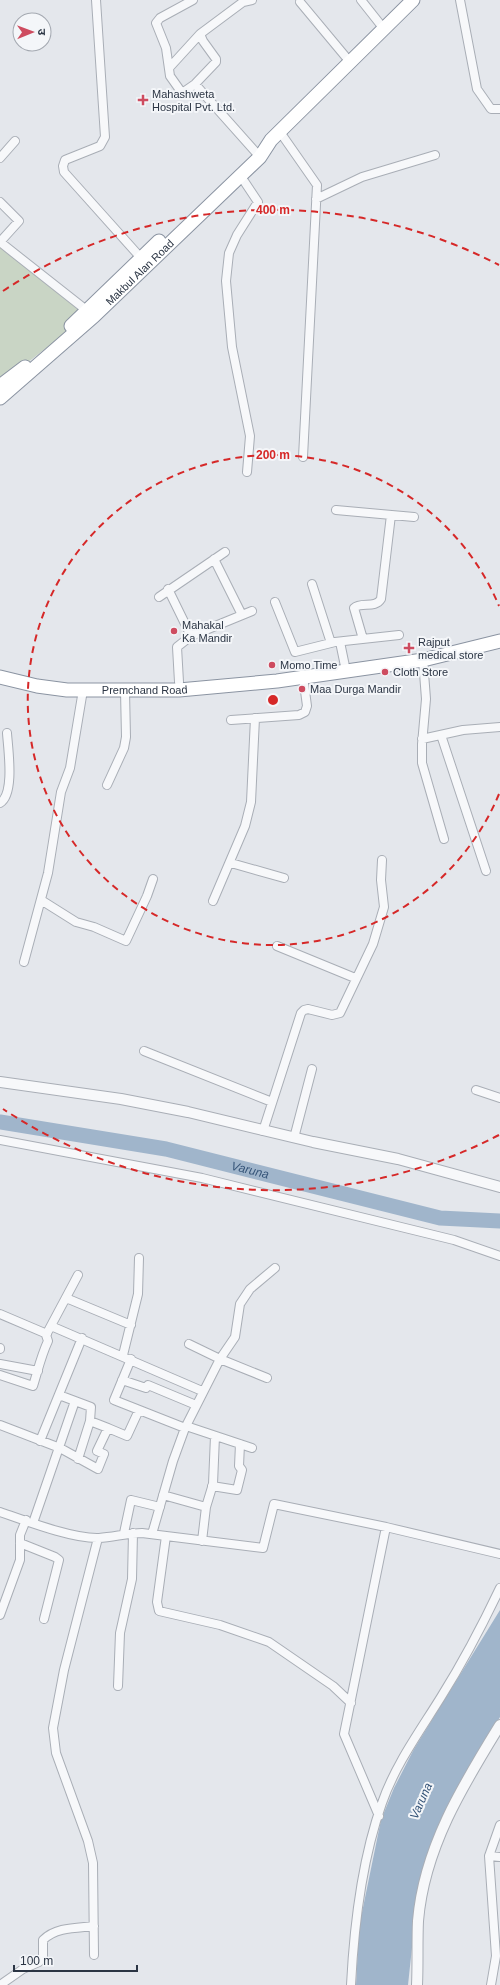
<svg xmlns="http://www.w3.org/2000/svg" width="500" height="1985" font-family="Arial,'Noto Sans Devanagari',sans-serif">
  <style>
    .green { fill: #c9d5c5 }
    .water { fill: #a0b5cb }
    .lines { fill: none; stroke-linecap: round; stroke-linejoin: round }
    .river { stroke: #a0b5cb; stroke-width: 15 }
    .minor-casing { stroke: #a9aeb6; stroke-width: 10 }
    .tertiary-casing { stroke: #a9aeb6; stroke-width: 12 }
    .trunk-casing { stroke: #8b94a2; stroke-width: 15 }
    .minor { stroke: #f7f8fa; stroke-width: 8 }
    .tertiary { stroke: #f7f8fa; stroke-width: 10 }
    .trunk { stroke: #fff; stroke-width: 13 }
    .ring { fill: none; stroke: #d62828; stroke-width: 2; stroke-dasharray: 7 5 }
    .poi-dot { fill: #ce4c60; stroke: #f4f6f9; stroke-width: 1.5 }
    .labels { text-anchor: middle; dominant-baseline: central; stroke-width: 4; stroke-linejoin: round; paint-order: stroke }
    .poi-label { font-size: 11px; fill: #2b3544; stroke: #f4f6f9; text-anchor: start }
    .street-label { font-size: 11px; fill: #2b3544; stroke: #f4f6f9 }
    .water-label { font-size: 12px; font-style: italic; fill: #355478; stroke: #f4f6f9 }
    .centre { fill: #d62828; stroke: #f4f6f9; stroke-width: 2 }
    .ring-label { font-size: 12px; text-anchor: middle; font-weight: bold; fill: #d62828; stroke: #f4f6f9; stroke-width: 4; stroke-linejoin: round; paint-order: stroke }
  </style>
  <rect width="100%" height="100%" fill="#e4e7ec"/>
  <path class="green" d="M0,242L91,313L0,384Z"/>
  <path class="water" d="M500,1610V1717L449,1804L429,1852L413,1938L408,1985H356L359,1927L381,1820L394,1788L414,1749Z"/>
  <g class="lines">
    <path class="river" id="s1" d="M0,1122L166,1149L440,1218L500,1221"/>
    <g class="minor-casing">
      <path id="minor" d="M96,0L105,137L100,146L65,160L63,166L64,172L141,258
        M193,0L160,18L156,23L166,48L170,76L182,93L195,84L216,62V59L203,41L200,34L243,2L252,0
        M361,0L384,29
        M460,0L477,89L491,109H500
        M300,2L350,62
        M169,68L200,34
        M195,84L260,157
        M280,132L317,185L303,457
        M0,158L15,141
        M240,175L258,202L237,235L229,253L226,281L232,347L250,436L247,472
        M316,199L362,177L435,155
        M0,202L19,221L0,242L90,313
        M336,510L414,517
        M214,559L242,615
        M312,584L331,643
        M168,589L191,636L177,647L179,682
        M159,597L225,552
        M275,602L295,652L335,642L399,635
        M191,636L252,611
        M363,639L354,608C361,601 375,609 381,599L391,515
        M340,642L346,671
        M423,660L426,699L422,744V763L444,839
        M231,720L299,715L305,712L307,706L303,676
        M441,735L486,871
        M422,739L463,730L500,727
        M107,785L124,748L126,737L125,691
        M0,803C15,794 8,749 7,733
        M231,863L284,878
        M41,900L76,922L94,927L126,941L147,896L153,879
        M213,901L245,826L251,802L255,718
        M277,946L355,978
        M24,962L48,873L61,792L70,768L83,690
        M144,1051L272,1102
        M476,1090L500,1098
        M263,1131L301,1013L304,1010L308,1009L332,1015L340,1013L373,944L384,907L381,880L382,860
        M294,1138L312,1069
        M0,1140L202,1178L454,1240L500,1256
        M66,1298L131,1325
        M0,1314L47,1334
        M51,1326L202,1391
        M189,1344L220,1359L267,1378
        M0,1348V1349
        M123,1355L138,1294L139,1258
        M131,1359L114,1400L185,1428
        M0,1364L38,1371
        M0,1375L33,1386C38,1370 41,1356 48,1341L46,1335L78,1275
        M122,1380L146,1388L148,1385L196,1405
        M75,1401L91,1407L90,1421
        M0,1425L60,1448L98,1469L104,1454L97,1451L108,1428L127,1436L139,1410
        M186,1426L252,1448
        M40,1441L82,1338
        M78,1459L90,1421L108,1428
        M212,1486L237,1490L242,1470L239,1466L240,1444
        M163,1495L206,1507L202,1541
        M206,1507L213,1484L215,1436
        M0,1512C26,1521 73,1539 99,1538C114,1537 128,1533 142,1533L263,1548L274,1504L386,1527L500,1554
        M33,1523L75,1401L59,1395
        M124,1533L131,1500L160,1507
        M152,1534L173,1461L185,1428L220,1359L235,1337L240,1304L250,1289L275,1268
        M166,1536L157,1602L159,1611L220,1625L269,1642L333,1686L351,1703
        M20,1543L55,1557L59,1560L44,1619
        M0,1615L20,1560V1535L26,1520
        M118,1686L120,1633L132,1579L133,1533
        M379,1816L344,1734L386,1527
        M489,1856L500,1857
        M94,1955L93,1863L88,1841L56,1753L53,1728L64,1670L98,1538
        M0,1985L23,1969L39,1962L43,1957V1940C56,1927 77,1928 94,1926
        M351,1985C354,1926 362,1859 382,1803C395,1765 420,1731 441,1697C463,1662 482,1626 500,1588
        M491,1985L496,1956L489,1856L500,1825"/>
    </g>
    <g class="tertiary-casing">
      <path id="tertiary" d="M0,1082L121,1099L188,1112L313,1142L398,1159L500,1187
        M417,1985C418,1964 417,1942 418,1921C424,1848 463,1785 500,1725"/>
    </g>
    <g class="trunk-casing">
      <g id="trunk">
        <path d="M71,326L159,241"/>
        <path d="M0,386L25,367"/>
        <path id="s2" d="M0,398L94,316L260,157L271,140L413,0"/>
        <path id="s3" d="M0,677L37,686L67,690H179L277,681L423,660L500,641"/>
      </g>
    </g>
    <use href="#minor" class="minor"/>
    <use href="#tertiary" class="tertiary"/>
    <use href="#trunk" class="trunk"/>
  </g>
  <g class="ring">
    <path d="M499 794A245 245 0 1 1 499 606"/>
    <path d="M499 1135A490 490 0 0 1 3 1109M3 291A490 490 0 0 1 499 265"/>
  </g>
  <g class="poi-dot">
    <path d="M141 94h4v4h4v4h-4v4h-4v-4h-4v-4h4z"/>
    <circle cx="174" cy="631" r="4"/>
    <path d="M407 642h4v4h4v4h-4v4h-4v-4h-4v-4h4z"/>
    <circle cx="272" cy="665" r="4"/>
    <circle cx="385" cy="672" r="4"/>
    <circle cx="302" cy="689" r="4"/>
  </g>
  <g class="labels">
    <g class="poi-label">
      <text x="152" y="94">Mahashweta<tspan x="152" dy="13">Hospital Pvt. Ltd.</tspan></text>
      <text x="182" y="625">Mahakal<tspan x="182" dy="13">Ka Mandir</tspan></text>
      <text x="418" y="642">Rajput<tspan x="418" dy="13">medical store</tspan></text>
      <text x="280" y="665">Momo Time</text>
      <text x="393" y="672">Cloth Store</text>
      <text x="310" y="689">Maa Durga Mandir</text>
    </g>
    <g class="street-label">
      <text stroke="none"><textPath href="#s2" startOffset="188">Makbul Alan Road</textPath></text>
      <text stroke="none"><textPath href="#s3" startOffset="146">Premchand Road</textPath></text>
    </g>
    <g class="water-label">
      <text stroke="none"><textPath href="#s1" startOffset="255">Varuna</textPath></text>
      <text transform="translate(421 1801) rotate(-66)">Varuna</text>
    </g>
  </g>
  <circle cx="273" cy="700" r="6" class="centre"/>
  <g class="ring-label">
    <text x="273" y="214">400 m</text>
    <text x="273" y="459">200 m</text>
  </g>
  <g transform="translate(32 32) rotate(89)"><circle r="19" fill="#f4f6f9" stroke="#a4a9b1"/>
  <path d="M0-3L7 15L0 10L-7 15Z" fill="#ce4c60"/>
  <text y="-6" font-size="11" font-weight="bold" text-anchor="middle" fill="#2b3544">उ</text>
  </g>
  <path d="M14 1965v6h123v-6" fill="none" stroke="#2b3544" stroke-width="2"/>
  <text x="20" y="1965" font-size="12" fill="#2b3544" stroke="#f4f6f9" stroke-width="3" paint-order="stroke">100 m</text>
</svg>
